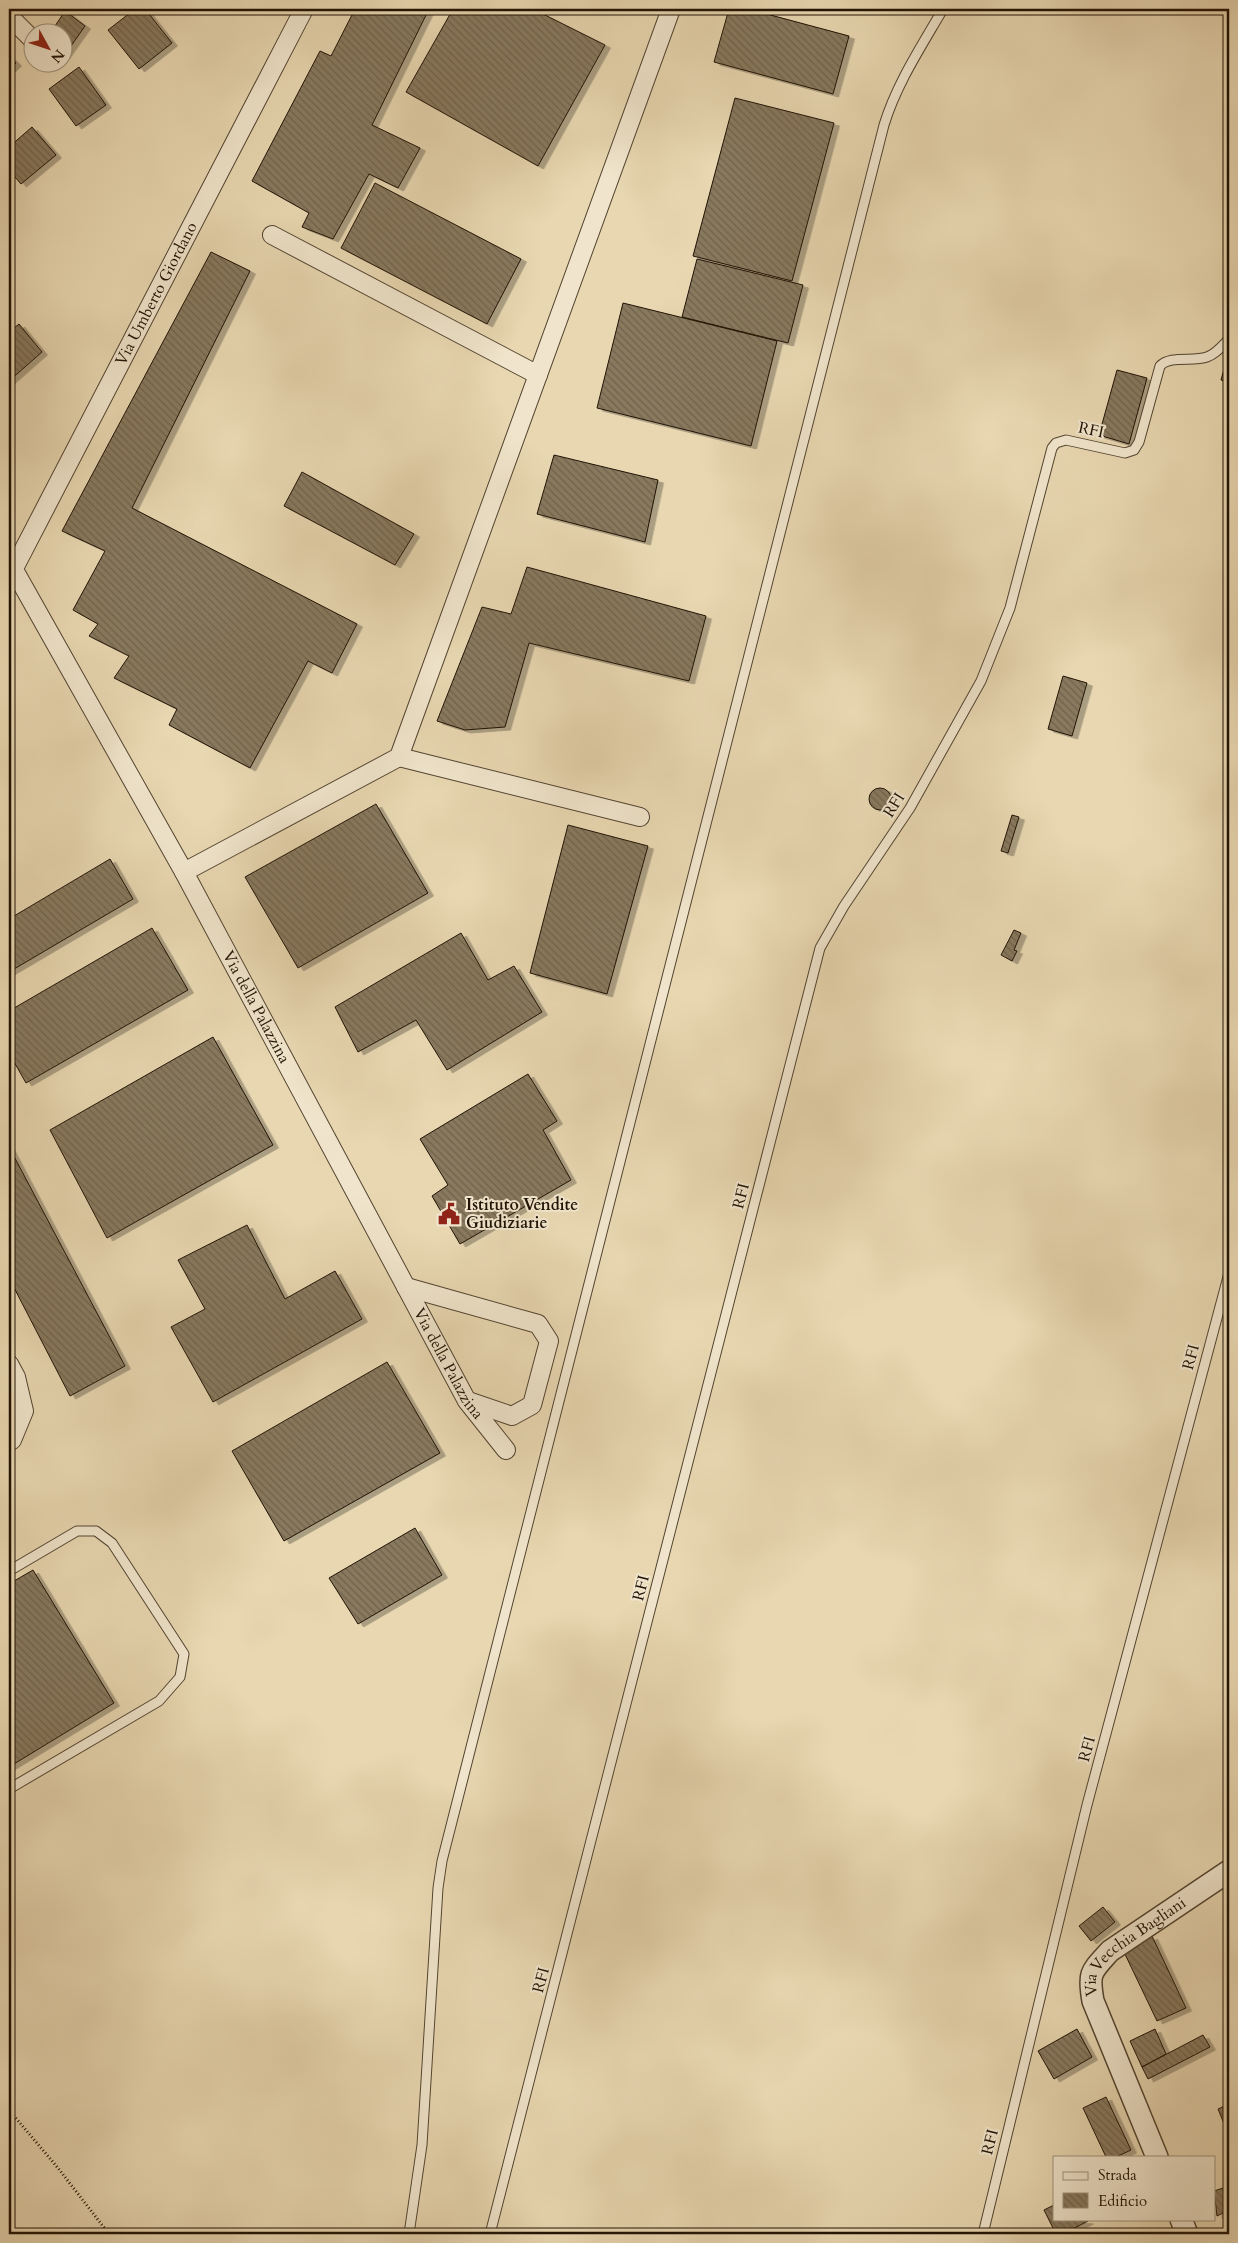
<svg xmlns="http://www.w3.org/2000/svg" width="1238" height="2243" font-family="Cardo,serif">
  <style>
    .building { fill: url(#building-back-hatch); stroke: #201305; filter: url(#shadow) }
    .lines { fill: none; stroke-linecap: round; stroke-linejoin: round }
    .service-casing { stroke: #524430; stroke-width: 11 }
    .minor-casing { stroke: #524430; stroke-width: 20 }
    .tertiary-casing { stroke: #524430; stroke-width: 24 }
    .path { stroke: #201305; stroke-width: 3; stroke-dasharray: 1 2.5; stroke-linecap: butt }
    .service { stroke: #f0e5cc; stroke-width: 9 }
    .minor { stroke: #f0e5cc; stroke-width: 18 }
    .tertiary { stroke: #f0e5cc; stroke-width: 21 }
    .labels { text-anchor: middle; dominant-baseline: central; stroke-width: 4; stroke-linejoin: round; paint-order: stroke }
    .street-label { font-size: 16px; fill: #201305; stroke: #f0e5cc }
    .poi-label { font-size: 16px; font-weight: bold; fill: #201305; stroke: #f0e5cc; text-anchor: start }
  </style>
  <defs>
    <pattern id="building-back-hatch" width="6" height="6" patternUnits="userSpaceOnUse" patternTransform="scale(1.25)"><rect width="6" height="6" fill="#88795e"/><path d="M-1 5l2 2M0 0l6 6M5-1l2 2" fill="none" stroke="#6f624c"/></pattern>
    <filter id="shadow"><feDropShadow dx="5.5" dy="3" stdDeviation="0" flood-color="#0004"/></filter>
  </defs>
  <rect width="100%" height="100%" fill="#e8d7b1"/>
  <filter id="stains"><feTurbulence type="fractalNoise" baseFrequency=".004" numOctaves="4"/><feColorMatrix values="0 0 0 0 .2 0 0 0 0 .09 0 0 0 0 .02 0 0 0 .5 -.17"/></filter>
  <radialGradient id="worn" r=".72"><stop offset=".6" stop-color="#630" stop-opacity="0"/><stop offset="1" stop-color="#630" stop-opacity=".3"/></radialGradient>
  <path class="building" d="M135,9H145L172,43L139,69L108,30Z
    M355,9H429L372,125L420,148L398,188L369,174L333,239L302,227L309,213L252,181L320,51L331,56Z
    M453,9H533L605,45L538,166L406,92Z
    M729,9H748L849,36L833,94L714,62Z
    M65,11L85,26L64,56L62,32H51Z
    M9,56L16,63L9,70Z
    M79,67L106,105L76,126L49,89Z
    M735,98L834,123L792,281L693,256Z
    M32,127L56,155L21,184L9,170V147Z
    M375,183L521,259L487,324L341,248Z
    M211,252L250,271L132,508L357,624L332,673L308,661L250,768L169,725L177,709L114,678L129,656L89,636L98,624L73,610L105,551L62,531Z
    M697,259L803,285L788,343L682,317Z
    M623,303L777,341L751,446L597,408Z
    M19,324L42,352L9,381V332Z
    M1227,358H1229V382L1221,380Z
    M1117,370L1147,378L1129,444L1099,435Z
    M554,455L658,480L645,542L537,514Z
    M302,472L414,534L395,565L284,506Z
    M527,567L706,616L689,681L529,643L505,727L465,730L437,721L482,607L511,614Z
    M1063,676L1087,683L1072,736L1048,729Z
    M869 799a11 11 0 1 1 22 0a11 11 0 1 1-22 0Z
    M376,804L428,893L298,968L245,877Z
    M1012,815L1019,817L1008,853L1001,851Z
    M568,825L648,846L607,994L530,973Z
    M110,859L133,899L9,972V919Z
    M152,928L188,990L26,1083L9,1053V1011Z
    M1014,930L1021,933L1014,950L1017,951L1012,961L1001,955Z
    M461,933L488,980L514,966L542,1012L447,1070L416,1020L358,1052L335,1007Z
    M213,1037L273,1145L107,1238L50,1130Z
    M528,1074L557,1121L543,1130L571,1180L460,1244L432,1196L448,1185L420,1139Z
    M9,1147L125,1366L70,1396L9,1278Z
    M247,1225L285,1299L335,1271L362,1319L213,1402L171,1327L205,1309L178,1260Z
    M387,1362L440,1453L284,1541L232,1451Z
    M415,1528L442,1575L358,1624L329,1578Z
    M33,1570L114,1703L9,1767V1584Z
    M1103,1907L1115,1922L1091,1941L1079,1926Z
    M1152,1936L1186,2008L1157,2021L1123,1950Z
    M1077,2029L1092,2057L1054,2079L1038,2051Z
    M1155,2029L1166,2054L1142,2067L1130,2041Z
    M1203,2035L1210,2047L1148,2079L1142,2067Z
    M1106,2097L1131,2150L1116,2157H1106L1083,2108Z
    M1229,2104V2130L1227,2131L1218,2109Z
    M1229,2186V2210L1217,2216L1214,2191Z
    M1054,2205V2219L1088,2221L1063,2234H1056L1044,2210Z
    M1229,2210V2229L1223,2212Z"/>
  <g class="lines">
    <g class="service-casing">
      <path id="service" d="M9,1571L77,1531H96L112,1543L184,1654L180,1677L159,1701L9,1789
        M409,2234L422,2145L438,1888L442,1861L884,125C897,83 921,47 943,9
        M490,2234L820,948L844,906L910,808L981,681L1010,608L1052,448L1056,443L1066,440L1125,453L1134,450L1139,442L1160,366C1170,355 1193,362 1207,357C1216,354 1222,346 1229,339
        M983,2234L1087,1805L1229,1273"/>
    </g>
    <g class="minor-casing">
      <g id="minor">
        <path d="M9,16L32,39"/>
        <path d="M272,235L538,375"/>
        <path id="s1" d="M9,561L184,872L467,1401L506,1450"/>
        <path id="s2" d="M10,576L304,9"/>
        <path d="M399,757L640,817"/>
        <path d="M184,872L399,757L671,9"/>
        <path d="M406,1287L538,1324L549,1341L532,1405L512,1416L468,1401"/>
        <path d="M9,1364L16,1377L24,1411L12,1440L9,1442"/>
      </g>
    </g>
    <g class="tertiary-casing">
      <g id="tertiary">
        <path id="s3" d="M1157,2157L1093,2001C1088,1972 1091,1972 1110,1951L1229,1871"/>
        <path d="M1181,2219L1187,2234"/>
      </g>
    </g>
    <path class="path" d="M9,2110L58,2168L109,2234"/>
    <use href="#service" class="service"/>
    <use href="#minor" class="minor"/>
    <use href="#tertiary" class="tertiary"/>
  </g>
  <defs>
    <g id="civic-bare" transform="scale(1.725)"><path d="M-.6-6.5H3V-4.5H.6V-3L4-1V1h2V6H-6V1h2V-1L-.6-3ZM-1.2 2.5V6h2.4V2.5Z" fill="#8f2418" stroke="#f0e5cc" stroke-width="2.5" paint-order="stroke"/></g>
  </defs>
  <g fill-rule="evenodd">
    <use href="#civic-bare" x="449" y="1214"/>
  </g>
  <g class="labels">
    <g class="street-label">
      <text stroke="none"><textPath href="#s2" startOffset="318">Via Umberto Giordano</textPath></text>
      <text transform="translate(1091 430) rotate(12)">RFI</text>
      <text transform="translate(894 805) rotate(-58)">RFI</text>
      <text stroke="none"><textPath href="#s1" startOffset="510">Via della Palazzina</textPath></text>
      <text transform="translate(741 1196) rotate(-76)">RFI</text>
      <text transform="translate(1191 1357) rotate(-75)">RFI</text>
      <text stroke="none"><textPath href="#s1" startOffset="915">Via della Palazzina</textPath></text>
      <text transform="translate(641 1588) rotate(-76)">RFI</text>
      <text transform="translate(1087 1749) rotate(-75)">RFI</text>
      <text stroke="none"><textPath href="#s3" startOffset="244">Via Vecchia Bagliani</textPath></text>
      <text transform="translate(541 1980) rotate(-75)">RFI</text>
      <text transform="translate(990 2142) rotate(-76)">RFI</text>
    </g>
    <g class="poi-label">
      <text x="466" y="1205">Istituto Vendite<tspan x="466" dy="18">Giudiziarie</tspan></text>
    </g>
  </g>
  <rect width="1238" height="2243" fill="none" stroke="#e8d7b1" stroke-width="30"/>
  <rect x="10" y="10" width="1218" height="2223" fill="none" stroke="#201305" stroke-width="2.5"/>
  <rect x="15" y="15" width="1208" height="2213" fill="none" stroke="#201305"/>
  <rect x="1053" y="2156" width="162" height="65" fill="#f0e5cc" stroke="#9d917c"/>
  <rect x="1063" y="2172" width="25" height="8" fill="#f0e5cc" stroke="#9d917c"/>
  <text x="1098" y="2180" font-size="15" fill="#201305">Strada</text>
  <rect x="1063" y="2193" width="25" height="15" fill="url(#building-back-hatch)" stroke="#9d917c"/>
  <text x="1098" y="2206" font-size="15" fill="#201305">Edificio</text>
  <g transform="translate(48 48) rotate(130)"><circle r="24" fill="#f0e5cc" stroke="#9d917c"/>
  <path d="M0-4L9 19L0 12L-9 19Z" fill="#8f2418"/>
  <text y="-8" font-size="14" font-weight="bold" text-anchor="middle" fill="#201305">N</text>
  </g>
  <rect width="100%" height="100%" filter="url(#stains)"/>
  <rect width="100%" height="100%" fill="url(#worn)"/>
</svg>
